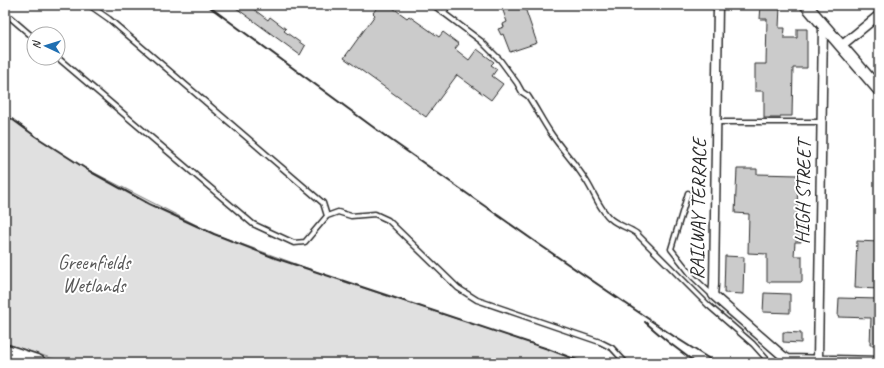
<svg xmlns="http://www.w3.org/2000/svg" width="884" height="368" font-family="Caveat,sans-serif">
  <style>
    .green { fill: #e0e0e0; stroke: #868686 }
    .building { fill: #cbcbcb; stroke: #2b2b2b }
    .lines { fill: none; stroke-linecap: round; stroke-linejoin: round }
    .lane-casing { stroke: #2b2b2b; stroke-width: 7 }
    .street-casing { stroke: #2b2b2b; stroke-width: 11 }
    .secondary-casing { stroke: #2b2b2b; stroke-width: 14 }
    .highway-casing { stroke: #2b2b2b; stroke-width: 18 }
    .lane { stroke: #fff; stroke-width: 4 }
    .street { stroke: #fff; stroke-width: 8 }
    .secondary { stroke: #fff; stroke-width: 11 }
    .highway { stroke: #fff; stroke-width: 15 }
    .rail { stroke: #2b2b2b; stroke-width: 2 }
    .labels { text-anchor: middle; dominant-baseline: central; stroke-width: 4; stroke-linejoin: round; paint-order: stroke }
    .street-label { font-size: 20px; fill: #2b2b2b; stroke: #fff }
    .park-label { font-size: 20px; fill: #585858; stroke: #fff }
  </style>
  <rect width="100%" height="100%" fill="#fff"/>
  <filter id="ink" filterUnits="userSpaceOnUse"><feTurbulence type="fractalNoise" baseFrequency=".025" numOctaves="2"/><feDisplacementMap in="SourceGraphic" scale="8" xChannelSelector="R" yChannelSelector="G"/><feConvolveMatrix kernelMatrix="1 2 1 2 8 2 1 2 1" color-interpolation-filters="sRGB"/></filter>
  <g filter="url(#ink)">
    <path class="green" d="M5,114L35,136L85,168L214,234L348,283L548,349L581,363H66L5,343Z"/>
    <path class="building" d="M232,5H248L268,20L270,17L286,29L284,31L305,46L300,55Z
      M379,5H396L393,8L407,18L409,16L439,37L443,32L459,44L455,49L469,60L477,49L494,62L491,65L497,69L492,76L503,84L491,100L457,75L426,117L344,58L375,15L373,13Z
      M501,5H524L537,43L510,52L503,34L501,35L498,29L504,27L503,24L507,22Z
      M761,5H780L779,28H785L784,38H797V29H807V68H793L792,116H780V118H764V91H755V64H766L767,19H760Z
      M737,169H757V174L798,175L797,215L795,214L794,226H802L801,242H795L794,256H802V282H767V254L748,253L749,214L735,213Z
      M857,241L879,242V289L855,288Z
      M725,256L744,257L743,294L724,293Z
      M764,293L790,294V313L763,312Z
      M839,298L879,299V345H870L871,318L838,317Z
      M783,332L801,333V343L783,342Z"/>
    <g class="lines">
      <g class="lane-casing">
        <path id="lane" d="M433,5L481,41L500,60L517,83L522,92L528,96C536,108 542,120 550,132C561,149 576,164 587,182C594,193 601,212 612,220C618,225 629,228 636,233L708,305L753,344L770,363
          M5,13L34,38
          M443,13L449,5
          M58,58L253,224L294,243L305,242L327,216L323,203L109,19L89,5
          M717,122H821
          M688,193L671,249L693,277L712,295
          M327,216L338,212L351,216L375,214L388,220L458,288L477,300L600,342L612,348L626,363
          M778,363L785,358"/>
      </g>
      <g class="street-casing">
        <path id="street" d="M718,5L714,285L713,295L783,356L788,359L879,361
          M841,46L879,15
          M818,360L823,25"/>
      </g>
      <g class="secondary-casing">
        <path id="secondary" d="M806,5L879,90"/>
      </g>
      <g class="highway-casing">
        <path id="highway" d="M5,352L38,363"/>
      </g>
      <use href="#lane" class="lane"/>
      <use href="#street" class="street"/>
      <use href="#secondary" class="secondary"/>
      <use href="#highway" class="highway"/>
      <path class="rail" d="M207,5L388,138L540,245L675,337L716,363
        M5,114L35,136L91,172L149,204L214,234L275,258L548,349L585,363
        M645,322L668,342L696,363"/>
    </g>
  </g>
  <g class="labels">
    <g class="street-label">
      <text transform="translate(803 192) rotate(-89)">HIGH STREET</text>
      <text transform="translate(698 209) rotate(-89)">RAILWAY TERRACE</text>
    </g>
    <g class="park-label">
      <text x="94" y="262">Greenfields<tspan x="94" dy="23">Wetlands</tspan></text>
    </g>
  </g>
  <rect width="884" height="368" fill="none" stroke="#fff" stroke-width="20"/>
  <rect x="10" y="10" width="864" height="348" fill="none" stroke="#2b2b2b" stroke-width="1.5" filter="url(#ink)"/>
  <g transform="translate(46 46) rotate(274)"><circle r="19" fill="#ffffff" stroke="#aaaaaa"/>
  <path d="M0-3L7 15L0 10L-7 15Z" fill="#1f6fb2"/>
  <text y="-6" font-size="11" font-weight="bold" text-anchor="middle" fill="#2b2b2b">N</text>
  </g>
</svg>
